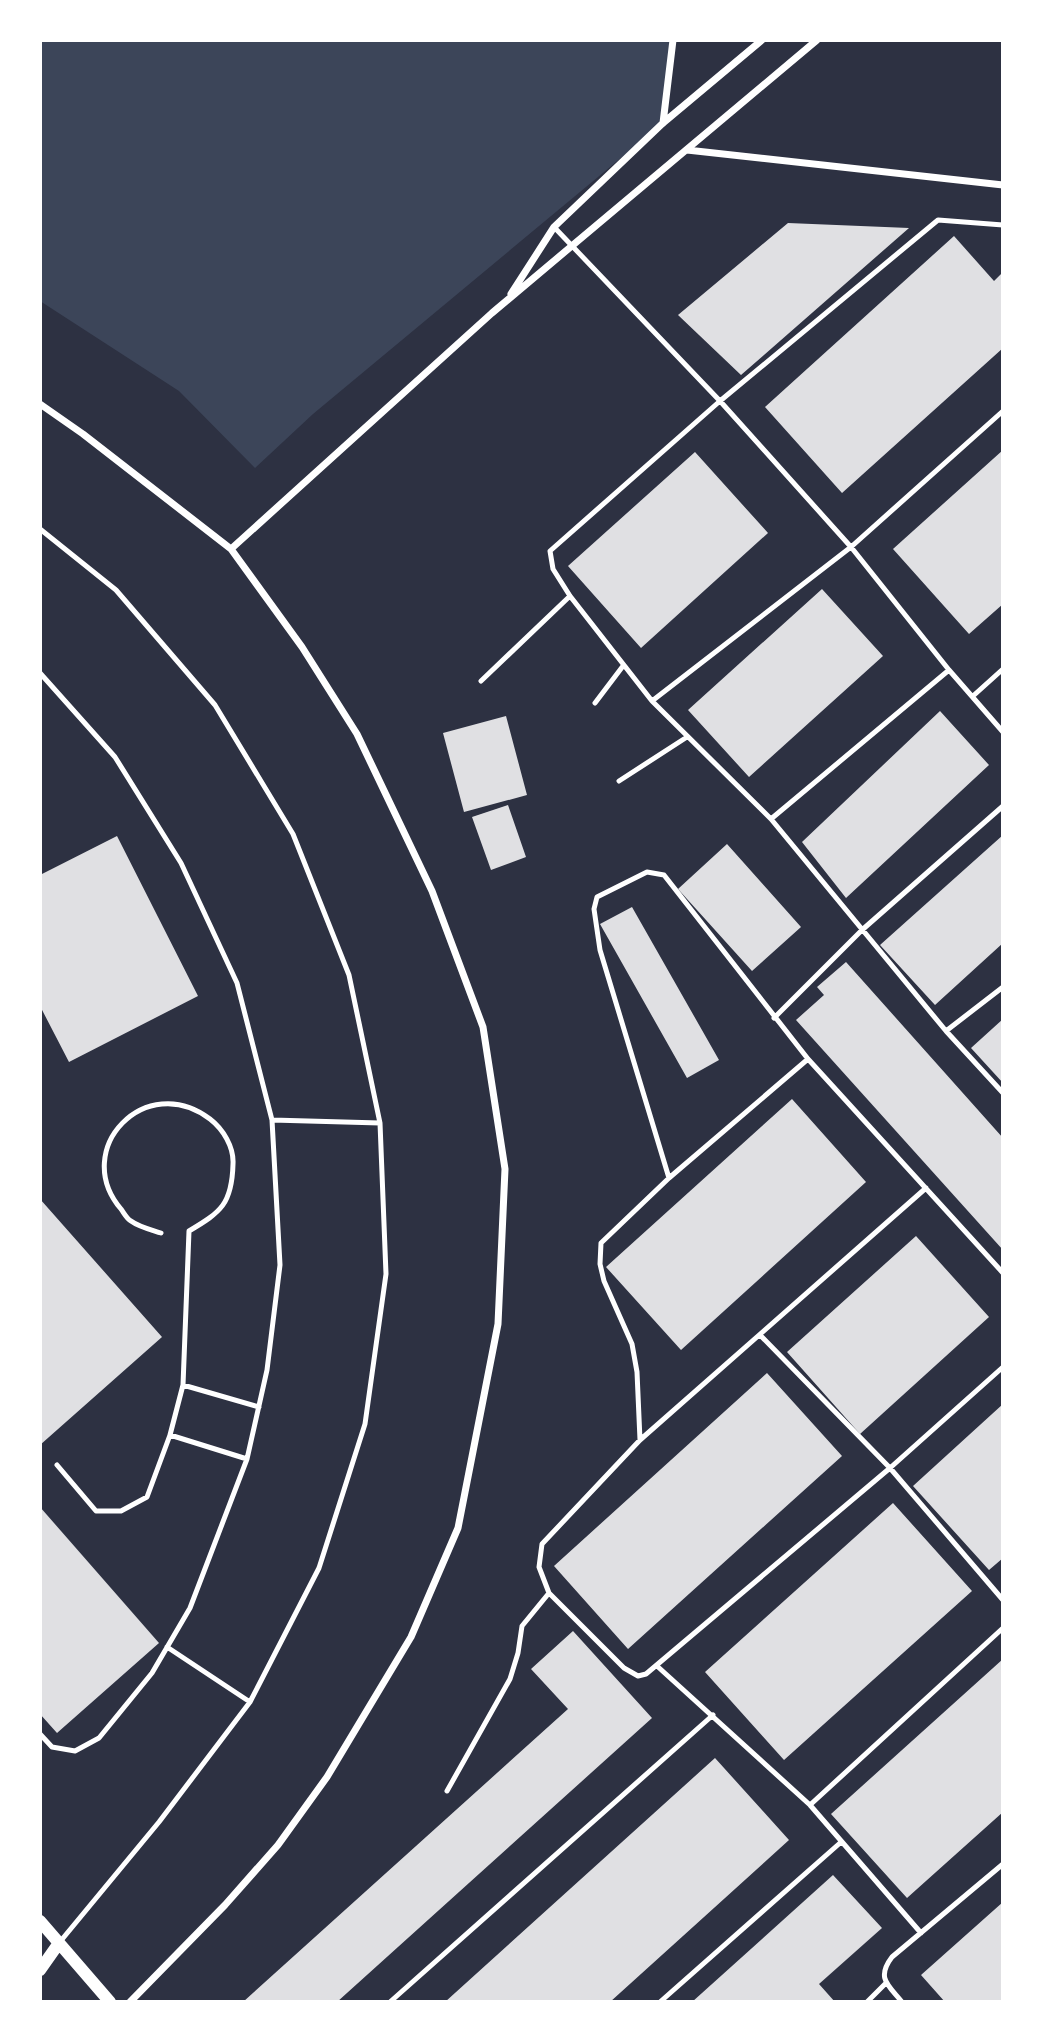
<svg xmlns="http://www.w3.org/2000/svg" width="1043" height="2042" font-family="Inter,sans-serif">
  <style>
    .green { fill: #3c4559 }
    .building { fill: #e0e0e3 }
    .lines { fill: none; stroke-linecap: round; stroke-linejoin: round }
    .service { stroke: #fff; stroke-width: 5 }
    .minor { stroke: #fff; stroke-width: 7 }
    .tertiary { stroke: #fff; stroke-width: 12 }
  </style>
  <rect width="100%" height="100%" fill="#2d3142"/>
  <path class="green" d="M40,40H673L663,123L313,414L255,468L179,391L40,301Z"/>
  <path class="building" d="M788,223L909,228L741,375L678,315Z
    M954,236L994,281L1003,272V348L842,493L765,407Z
    M1003,450V604L969,634L893,549Z
    M695,452L768,533L641,648L568,566Z
    M822,589L883,656L749,777L688,710Z
    M940,711L989,765L846,898L802,842Z
    M506,716L527,795L464,812L443,733Z
    M508,805L526,857L491,870L472,817Z
    M1003,835V943L935,1005L880,945Z
    M117,836L198,996L69,1062L40,1006V875Z
    M727,844L801,927L752,971L678,889Z
    M632,907L719,1060L687,1078L600,924Z
    M846,962L1003,1138V1250L796,1020L824,995L817,987Z
    M1003,1019V1083L971,1048Z
    M792,1099L866,1182L681,1350L606,1267Z
    M40,1199L162,1337L40,1445Z
    M916,1236L989,1317L860,1434L787,1352Z
    M767,1373L842,1456L628,1649L554,1566Z
    M1003,1404V1558L989,1570L913,1486Z
    M893,1503L972,1591L784,1760L705,1672Z
    M40,1507L159,1643L57,1733L40,1714Z
    M573,1631L652,1718L337,2002H243L568,1709L531,1669Z
    M1003,1659V1812L907,1898L831,1814Z
    M715,1758L789,1840L610,2002H445Z
    M833,1875L882,1928L819,1984L835,2002H692Z
    M1003,1902V2002H945L921,1975Z"/>
  <g class="lines">
    <path class="service" d="M1003,225L938,220L720,401L550,551L553,569L570,596L652,701L771,819L946,1031L1003,1093
      M554,227L720,401L851,547L949,670L1003,732
      M40,529L116,590L215,705L293,834L349,975L380,1123L386,1274L365,1424L319,1568L250,1702L159,1822L59,1943
      M40,673L115,757L181,863L237,983L272,1120L280,1265L267,1370L247,1459L190,1608L152,1673L99,1738L75,1751L52,1747L40,1734
      M481,681L570,596
      M973,696L1003,669
      M652,701L851,547L1003,411
      M595,703L623,666
      M619,781L687,737
      M771,819L949,670
      M774,1018L862,930L1003,806
      M946,1031L1003,987
      M272,1120L380,1123
      M669,1178L600,950L594,909L597,897L647,872L664,875L808,1059L1003,1273
      M926,1188L640,1440L542,1544L539,1567L549,1593L624,1668L638,1676L646,1674L890,1468L1003,1367
      M161,1233C152,1230 139,1227 131,1221C127,1219 124,1213 121,1209C70,1149 146,1070 210,1119C223,1129 234,1147 233,1164C232,1204 221,1212 189,1231L183,1385L170,1435
      M761,1336L890,1468L1003,1600
      M183,1385L259,1407
      M640,1440L637,1372L632,1344L604,1281L600,1264L601,1243L669,1178L808,1059
      M57,1465L96,1511H121L147,1497L170,1435L247,1459
      M167,1647L250,1702
      M657,1666L810,1805L921,1933
      M447,1791L510,1679L518,1653L522,1626L549,1593
      M810,1805L1003,1628
      M390,2002L713,1715
      M660,2002L840,1843
      M867,2002L886,1983
      M902,2002C888,1985 876,1978 892,1957L1003,1864"/>
    <path class="minor" d="M663,123L673,40
      M687,150L1003,185
      M511,294L554,227L663,123L762,40
      M40,404L83,434L231,549L302,647L357,734L432,891L483,1027L505,1169L498,1324L458,1528L411,1637L327,1777L278,1845L225,1905L130,2002
      M231,549L492,313L817,40"/>
    <path class="tertiary" d="M40,1921L110,2002
      M40,1970L59,1943"/>
  </g>
  <rect width="1043" height="2042" fill="none" stroke="#ffffff" stroke-width="84"/>
</svg>
